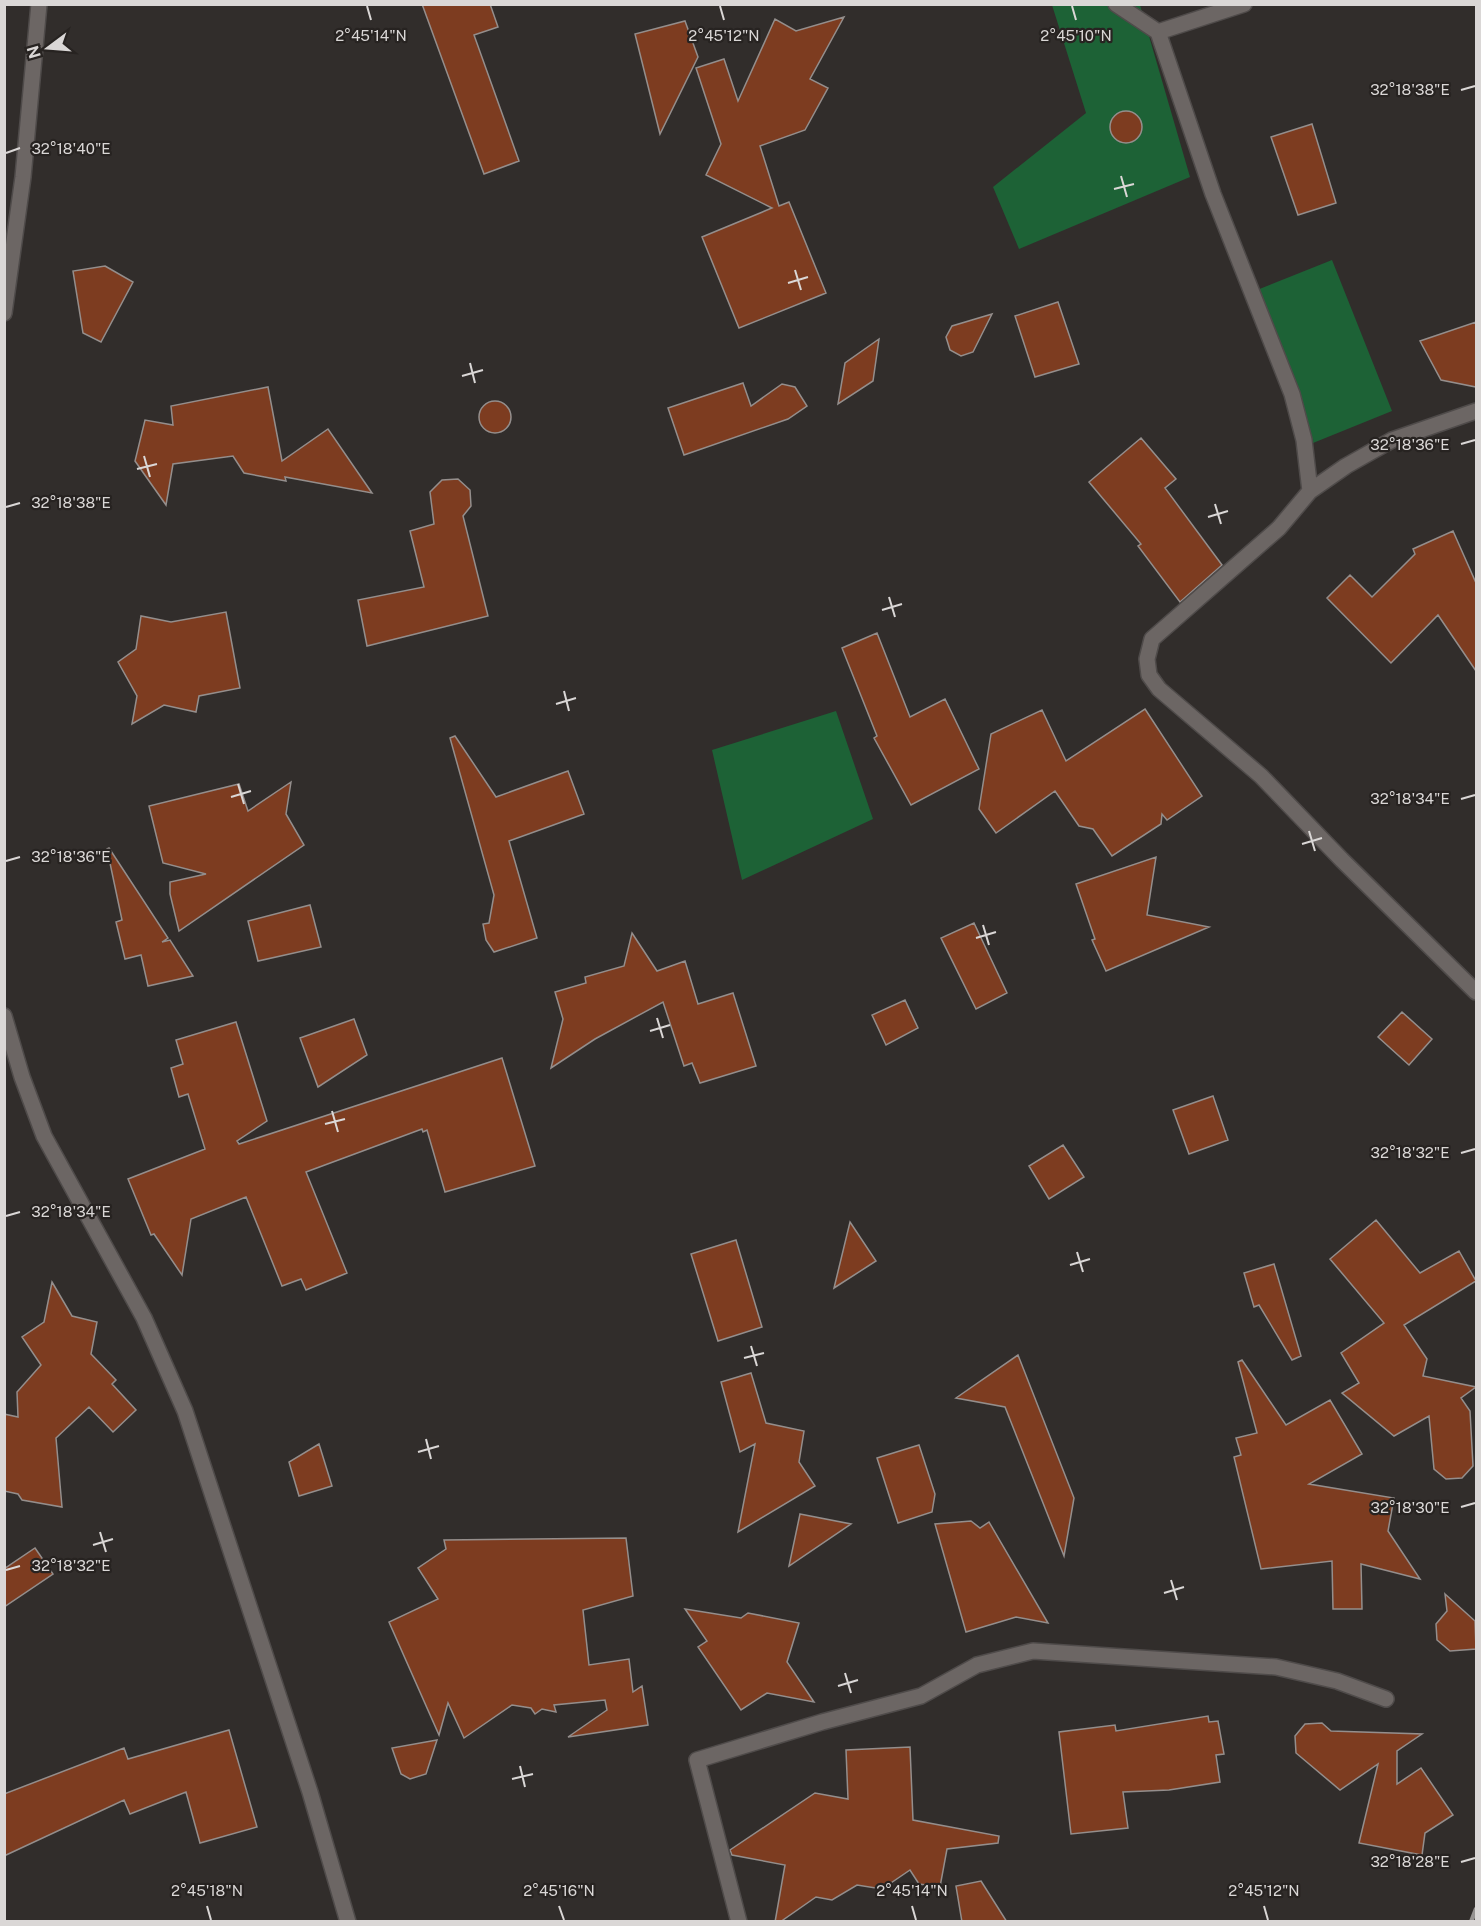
<svg xmlns="http://www.w3.org/2000/svg" width="1481" height="1926" font-family="'Public Sans',sans-serif">
  <style>
    .forest { fill: #1d6236 }
    .building { fill: #7d3c20; stroke: #948e8c; stroke-width: 1.5 }
    .lines { fill: none; stroke-linecap: round; stroke-linejoin: round }
    .minor-casing { stroke: #4f4b4a; stroke-width: 18 }
    .minor { stroke: #6c6664; stroke-width: 15 }
    .rail { stroke: #969391; stroke-width: 4.5 }
    .ticks { fill: none; stroke: #dad7d6; stroke-width: 2 }
    .ticks-label { font-size: 15px; text-anchor: middle; fill: #dad7d6; stroke: #272321; stroke-width: 4.5; stroke-linejoin: round; paint-order: stroke }
  </style>
  <rect width="100%" height="100%" fill="#312d2b"/>
  <path class="forest" d="M1052,5H1140L1190,177L1019,249L993,187L1086,113Z
    M1332,260L1392,411L1313,443L1252,292Z
    M836,711L873,819L742,880L712,750Z"/>
  <path class="building" d="M422,4H490L498,27L474,35L519,161L484,174Z
    M844,17L810,79L828,88L805,130L760,146L779,206L789,202L826,293L739,328L702,237L772,208L706,175L721,144L696,68L724,59L738,101L775,19L796,31Z
    M685,21L698,57L660,134L635,34Z
    M1110 127a16 16 0 1 1 32 0a16 16 0 1 1-32 0Z
    M1312,124L1336,203L1298,215L1271,137Z
    M105,266L133,282L101,342L83,333L73,271Z
    M1058,302L1079,364L1035,377L1015,316Z
    M992,314L973,352L961,356L950,350L946,337L952,326Z
    M1476,322V387L1441,380L1420,341Z
    M879,339L873,381L838,404L845,363Z
    M743,383L751,406L782,384L795,387L807,406L788,419L684,455L668,408Z
    M268,387L282,461L328,429L372,493L285,477L286,481L244,473L233,456L173,464L166,505L135,461L145,420L173,425L171,406Z
    M479 417a16 16 0 1 1 32 0a16 16 0 1 1-32 0Z
    M1141,438L1176,479L1165,488L1222,565L1180,602L1138,546L1141,544L1089,482Z
    M458,479L470,490L471,506L463,516L488,616L367,646L358,600L424,587L410,531L434,524L430,492L442,480Z
    M1453,531L1476,583V671L1438,615L1391,663L1327,598L1350,575L1372,597L1415,554L1413,549Z
    M226,612L240,688L199,696L196,712L164,705L132,724L137,696L118,662L136,649L141,616L171,622Z
    M877,633L910,717L945,699L979,769L911,805L874,738L877,736L842,648Z
    M1145,709L1202,796L1167,820L1162,814L1161,824L1112,856L1093,829L1079,826L1055,791L996,833L979,809L991,734L1042,710L1066,761Z
    M455,736L496,797L568,771L584,814L509,841L537,938L494,952L486,940L483,924L489,923L494,895L450,738Z
    M291,782L286,814L304,845L179,931L170,894V882L206,874L163,863L149,806L239,784L248,811Z
    M109,848L168,938L162,942L170,940L193,976L148,986L141,955L125,959L116,922L122,920L107,849Z
    M1156,857L1147,915L1209,927L1106,971L1092,940L1095,939L1076,884Z
    M310,905L321,947L258,961L248,921Z
    M974,923L1007,993L976,1009L941,938Z
    M632,933L657,971L685,961L698,1004L733,993L756,1066L700,1083L692,1063L684,1066L663,1002L595,1039L551,1068L563,1019L555,992L586,983L585,977L624,966Z
    M905,1000L918,1028L886,1045L872,1015Z
    M1402,1012L1432,1039L1409,1065L1378,1037Z
    M354,1019L367,1055L318,1087L300,1038Z
    M236,1022L267,1121L237,1141L239,1144L502,1058L535,1166L445,1192L427,1130L423,1132L422,1129L306,1172L347,1273L306,1290L301,1279L282,1286L246,1197L191,1219L182,1275L154,1234L151,1235L128,1179L205,1149L188,1094L179,1097L171,1068L183,1064L176,1040Z
    M1213,1096L1228,1140L1189,1154L1173,1110Z
    M1063,1145L1084,1177L1049,1199L1029,1166Z
    M1376,1220L1420,1273L1459,1251L1476,1281L1404,1325L1427,1359L1423,1376L1476,1387L1461,1398L1470,1411L1473,1466L1462,1478L1446,1479L1434,1469L1429,1416L1394,1436L1342,1393L1359,1383L1341,1353L1384,1323L1330,1259Z
    M850,1222L876,1261L834,1288Z
    M736,1240L762,1327L718,1341L691,1254Z
    M1274,1264L1301,1356L1292,1360L1259,1305L1254,1307L1244,1273Z
    M52,1282L72,1316L97,1322L91,1354L116,1380L112,1384L136,1410L113,1432L89,1407L56,1438L62,1507L22,1500L18,1494L4,1491V1414L18,1417L17,1392L41,1365L22,1337L44,1322Z
    M1018,1355L1074,1498L1064,1556L1005,1407L956,1398Z
    M1242,1360L1286,1425L1330,1400L1362,1454L1309,1484L1394,1498L1388,1531L1420,1579L1361,1564L1362,1609H1333L1332,1561L1261,1569L1234,1457L1241,1455L1236,1438L1257,1433L1238,1362Z
    M751,1373L766,1423L804,1431L799,1462L815,1486L738,1532L755,1444L740,1452L721,1382Z
    M319,1444L332,1486L299,1496L289,1462Z
    M919,1445L935,1494L932,1512L898,1523L877,1458Z
    M800,1514L851,1524L789,1566Z
    M971,1521L980,1528L989,1522L1048,1623L1016,1617L966,1632L935,1524Z
    M626,1538L633,1596L583,1610L589,1665L629,1659L633,1692L642,1686L648,1725L568,1737L607,1710L605,1700L554,1705L556,1712L542,1709L535,1714L531,1708L512,1705L464,1738L448,1703L439,1735L389,1622L438,1599L418,1568L446,1549L444,1540Z
    M35,1548L53,1574L4,1607V1569Z
    M1445,1594L1475,1621L1476,1649L1450,1651L1437,1640L1436,1624L1447,1611Z
    M685,1609L741,1618L748,1613L799,1623L787,1662L814,1702L767,1693L741,1710L698,1647L707,1641Z
    M1208,1716L1209,1722L1218,1721L1224,1754L1216,1755L1220,1782L1169,1790L1123,1792L1128,1828L1071,1834L1059,1732L1115,1725L1116,1731Z
    M1322,1723L1331,1731L1422,1734L1397,1751V1784L1421,1768L1453,1815L1425,1833L1422,1855L1359,1843L1378,1764L1340,1790L1296,1753L1295,1736L1305,1724Z
    M229,1730L257,1827L200,1843L186,1792L130,1814L124,1800L4,1856V1794L124,1748L128,1759Z
    M437,1740L426,1774L410,1779L401,1774L392,1748Z
    M910,1747L913,1820L999,1836L998,1843L947,1849L940,1887L919,1884L910,1870L882,1889L857,1885L832,1900L816,1897L780,1922H775L785,1865L732,1855L730,1850L815,1793L848,1799L846,1750Z
    M981,1881L1007,1922H962L956,1886Z"/>
  <g class="lines">
    <g class="minor-casing">
      <path id="minor" d="M1116,4L1158,32L1213,194L1292,394L1304,440L1310,491
        M1158,32L1244,4
        M4,313L23,177L39,4
        M1476,411L1392,440L1346,466L1310,491L1279,528L1152,639L1147,659L1149,675L1159,689L1261,776L1342,860L1476,992
        M4,1016L22,1077L44,1136L144,1318L185,1411L310,1792L348,1922
        M739,1922L697,1760L822,1722L921,1696L977,1665L1033,1651L1276,1667L1337,1681L1386,1699"/>
    </g>
    <use href="#minor" class="minor"/>
    <path class="rail" d="M1471,1922L1476,1909"/>
  </g>
  <path class="ticks" d="M367,6L371,20M720,6L724,20M1072,6L1076,20M1461,90L1475,86M6,153L20,148M1121,176L1127,197M1114,189L1134,184M795,270L801,290M788,283L808,277M470,363L475,383M462,376L483,370M1461,444L1475,440M144,456L150,477M137,469L157,464M1215,504L1221,524M6,507L20,503M1208,517L1228,511M889,597L895,617M882,610L902,604M564,691L569,711M556,704L576,698M238,784L244,804M231,797L251,791M1461,799L1475,795M1309,831L1315,851M1302,844L1322,838M6,861L20,857M983,925L989,945M976,938L996,932M657,1018L663,1038M650,1031L670,1025M332,1111L338,1132M325,1124L345,1119M1461,1153L1475,1149M6,1216L20,1212M1077,1252L1083,1272M1070,1265L1090,1259M751,1346L757,1366M744,1358L764,1353M426,1439L431,1459M418,1452L439,1446M1461,1507L1475,1503M100,1532L106,1552M93,1545L113,1539M6,1570L20,1566M1171,1580L1177,1600M1164,1593L1184,1587M845,1673L851,1693M838,1686L858,1680M520,1766L525,1787M512,1779L533,1774M1461,1862L1475,1858M207,1906L211,1920M559,1906L564,1920M912,1906L916,1920M1264,1906L1268,1920"/>
  <g class="ticks-label">
    <text x="371" y="41">2°45'14"N</text>
    <text x="724" y="41">2°45'12"N</text>
    <text x="1076" y="41">2°45'10"N</text>
    <text x="1410" y="95">32°18'38"E</text>
    <text x="71" y="154">32°18'40"E</text>
    <text x="1410" y="450">32°18'36"E</text>
    <text x="71" y="508">32°18'38"E</text>
    <text x="1410" y="804">32°18'34"E</text>
    <text x="71" y="862">32°18'36"E</text>
    <text x="1410" y="1158">32°18'32"E</text>
    <text x="71" y="1217">32°18'34"E</text>
    <text x="1410" y="1513">32°18'30"E</text>
    <text x="71" y="1571">32°18'32"E</text>
    <text x="1410" y="1867">32°18'28"E</text>
    <text x="207" y="1896">2°45'18"N</text>
    <text x="559" y="1896">2°45'16"N</text>
    <text x="912" y="1896">2°45'14"N</text>
    <text x="1264" y="1896">2°45'12"N</text>
  </g>
  <rect width="1481" height="1926" fill="none" stroke="#dad7d6" stroke-width="12"/>
  <g transform="translate(48 48) rotate(254)" stroke="#272321" stroke-width="4.5" paint-order="stroke">
  <path d="M0-4.5L10 22L0 15L-10 22Z" fill="#dad7d6"/>
  <text y="-9" font-size="16" font-weight="bold" text-anchor="middle" fill="#dad7d6">N</text>
  </g>
</svg>
